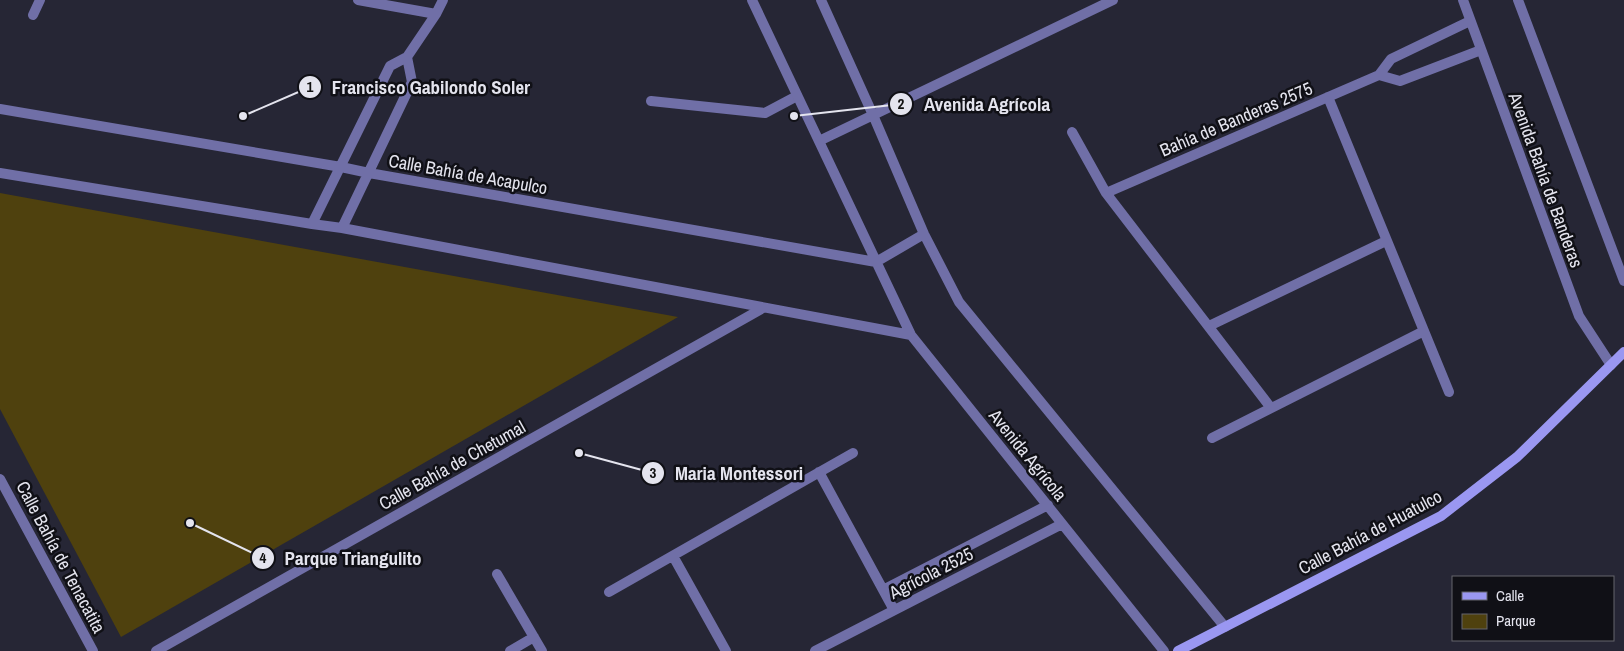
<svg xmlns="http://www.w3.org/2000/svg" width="1624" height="651" font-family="'Archivo Narrow',sans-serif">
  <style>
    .green { fill: #4f410e }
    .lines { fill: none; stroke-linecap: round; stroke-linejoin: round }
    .lane { stroke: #706fa7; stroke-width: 10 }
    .street { stroke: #706fa7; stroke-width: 10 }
    .secondary { stroke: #9a97f1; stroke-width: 10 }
    .labels { text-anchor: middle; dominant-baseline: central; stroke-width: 5; stroke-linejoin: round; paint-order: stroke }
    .street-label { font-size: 18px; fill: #e4e4ee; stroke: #101016 }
    .leader { fill: none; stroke: #e4e4ee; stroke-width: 2 }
    .callout-dot { fill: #e4e4ee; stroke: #101016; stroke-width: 2 }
    .mark-label { font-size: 15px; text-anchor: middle; font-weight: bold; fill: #111 }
    .callout-label { font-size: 19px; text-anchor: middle; font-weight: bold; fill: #e4e4ee; stroke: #101016; stroke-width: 5; stroke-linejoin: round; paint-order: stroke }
  </style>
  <rect width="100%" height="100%" fill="#262635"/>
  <path class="green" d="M0,193L678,317L121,637L0,409Z"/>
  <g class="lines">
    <path class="lane" d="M651,101L765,113L797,96"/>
    <path class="street" d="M358,0L436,14
      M752,0L911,335L1164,651
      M821,0L873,115L924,234L959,302L1225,627
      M1463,0L1579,316L1611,365
      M1518,0L1624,281
      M33,15L40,0
      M1379,75L1400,81L1481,50
      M1328,97L1449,392
      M0,109L341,167L369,173L876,262L924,234
      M1072,132L1106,193L1271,408
      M819,141L1113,0
      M0,173L312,224L342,228L911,335
      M1106,193L1379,75L1391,59L1470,21
      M312,224L390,66L407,57L436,14L443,0
      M342,228L412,82L407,57
      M1209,326L1386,241
      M1212,438L1424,331
      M819,472L894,610
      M0,479L93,651
      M673,556L726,651
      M497,574L542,651
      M883,590L1048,505
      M609,592L853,453
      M156,651L763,308
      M510,651L534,637
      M815,651L1062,524"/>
    <path class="secondary" d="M1178,651L1441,516L1517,457L1624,352"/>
  </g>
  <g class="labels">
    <g class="street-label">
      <text transform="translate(1236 119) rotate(-23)">Bahía de Banderas 2575</text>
      <text transform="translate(468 174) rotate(10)">Calle Bahía de Acapulco</text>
      <text transform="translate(1546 180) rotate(70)">Avenida Bahía de Banderas</text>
      <text transform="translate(1028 455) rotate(51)">Avenida Agrícola</text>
      <text transform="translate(452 465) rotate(-29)">Calle Bahía de Chetumal</text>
      <text transform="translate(1370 532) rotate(-28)">Calle Bahía de Huatulco</text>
      <text transform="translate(61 557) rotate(62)">Calle Bahía de Tenacatita</text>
      <text transform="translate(931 573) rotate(-27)">Agrícola 2525</text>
    </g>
  </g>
  <path class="leader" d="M243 116L310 87M794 116L901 104M579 453L653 473M190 523L263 558"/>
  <g class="callout-dot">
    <circle cx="243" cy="116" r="5"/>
    <circle cx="794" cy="116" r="5"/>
    <circle cx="579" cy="453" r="5"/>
    <circle cx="190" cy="523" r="5"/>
    <circle cx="310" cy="87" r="12"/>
    <circle cx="901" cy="104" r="12"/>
    <circle cx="653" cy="473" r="12"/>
    <circle cx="263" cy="558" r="12"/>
  </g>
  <g class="mark-label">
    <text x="310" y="92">1</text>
    <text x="901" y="109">2</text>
    <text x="653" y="478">3</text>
    <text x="263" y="563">4</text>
  </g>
  <g class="callout-label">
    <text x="431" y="94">Francisco Gabilondo Soler</text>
    <text x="987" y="111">Avenida Agrícola</text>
    <text x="739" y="480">Maria Montessori</text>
    <text x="353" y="565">Parque Triangulito</text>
  </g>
  <rect x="1452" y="576" width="162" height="65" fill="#101016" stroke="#65656c"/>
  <rect x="1462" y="592" width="25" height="8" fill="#9a97f1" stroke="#65656c"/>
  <text x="1496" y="601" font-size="15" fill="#e4e4ee">Calle</text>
  <rect x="1462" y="614" width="25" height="15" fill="#4f410e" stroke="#65656c"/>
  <text x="1496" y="626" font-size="15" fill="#e4e4ee">Parque</text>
</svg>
